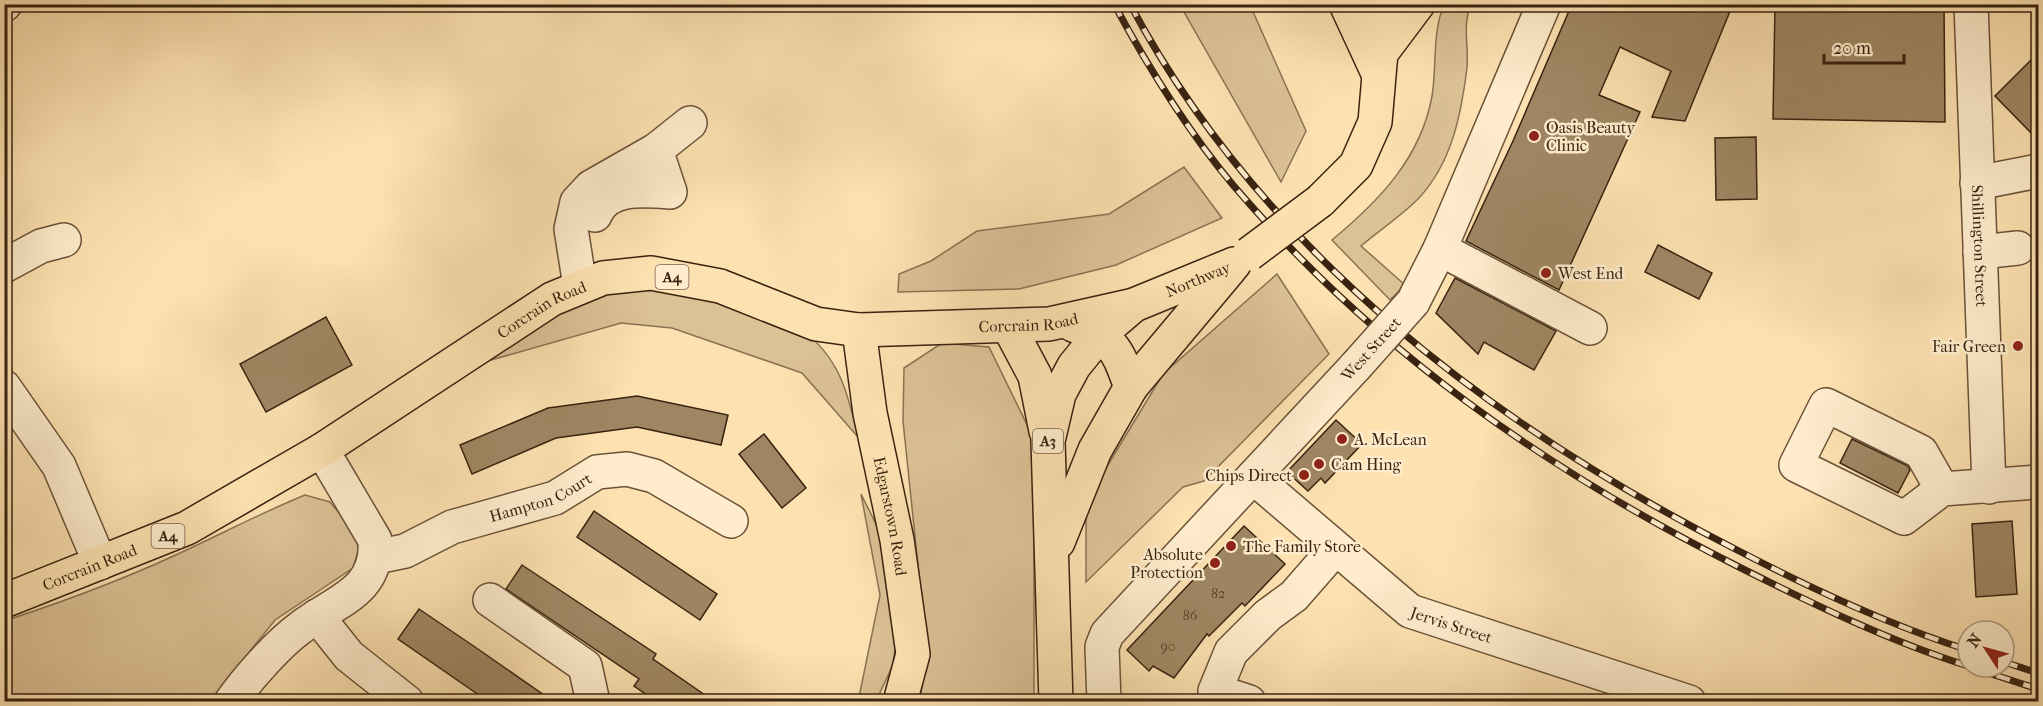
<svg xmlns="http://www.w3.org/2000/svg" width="2043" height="706" font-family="'IM FELL French Canon',serif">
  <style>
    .green { fill: #dcc195; stroke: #8a7252; stroke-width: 1.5 }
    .building { fill: #9f8663; stroke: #392310; stroke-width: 1.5 }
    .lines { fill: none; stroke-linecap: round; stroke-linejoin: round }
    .minor-casing { stroke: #6a5238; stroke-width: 36 }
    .major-casing { stroke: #392310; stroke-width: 36 }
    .highway-casing { stroke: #392310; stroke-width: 36 }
    .minor { stroke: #feeccc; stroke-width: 33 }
    .major { stroke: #fde1b0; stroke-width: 33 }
    .highway { stroke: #fde1b0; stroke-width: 33 }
    .rail-casing { stroke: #392310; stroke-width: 7 }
    .rail { stroke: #feeccc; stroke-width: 4.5; stroke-dasharray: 14; stroke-linecap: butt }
    .minor-bridge-casing { stroke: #6a5238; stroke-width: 36; stroke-linecap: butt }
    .highway-bridge-casing { stroke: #392310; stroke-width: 36; stroke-linecap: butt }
    .minor-bridge { stroke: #feeccc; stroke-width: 33 }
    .highway-bridge { stroke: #fde1b0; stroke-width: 33 }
    .poi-dot { fill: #8f2418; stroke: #feeccc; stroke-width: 2 }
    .labels { text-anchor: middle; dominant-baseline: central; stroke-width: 5; stroke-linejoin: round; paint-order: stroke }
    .number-label { font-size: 14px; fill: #523c25 }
    .shield { fill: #feeccc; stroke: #745f48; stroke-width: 1.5 }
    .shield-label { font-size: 15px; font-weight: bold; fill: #392310 }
    .poi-label { font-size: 16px; fill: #392310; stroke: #feeccc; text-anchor: start }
    .street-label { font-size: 16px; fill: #392310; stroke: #feeccc }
  </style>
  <rect width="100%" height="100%" fill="#fde1b0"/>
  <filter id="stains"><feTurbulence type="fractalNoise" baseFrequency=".00333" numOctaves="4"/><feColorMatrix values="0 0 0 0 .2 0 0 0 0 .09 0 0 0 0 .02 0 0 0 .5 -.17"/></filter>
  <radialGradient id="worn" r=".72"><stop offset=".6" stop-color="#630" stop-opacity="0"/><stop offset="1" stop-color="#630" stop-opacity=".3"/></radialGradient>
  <path class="green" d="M1180,5H1250L1306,131L1281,182Z
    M1444,5H1471C1462,25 1469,46 1467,68C1461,115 1452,163 1418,199C1401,216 1380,230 1361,246L1405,285L1390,300L1332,240C1379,201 1421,158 1432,96C1437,66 1432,32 1444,5Z
    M1184,167L1222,218L1116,265L1019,289L898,292L899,274L931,261L977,231L1109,214Z
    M1277,274L1329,354L1204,481L1183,487L1086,582V501L1163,374Z
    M665,285L802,330C840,358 848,394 858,437L802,373L672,328L621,323L484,362L600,288Z
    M942,343L989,347L1034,439V701H920L927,652L903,421L904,368Z
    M861,494L885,542L898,620L893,665L876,701L858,702L880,595Z
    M305,495L330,502L352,529L359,548L353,568L275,620L210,701H5L4,621C69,600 135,575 197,545C233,528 268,510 305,495Z"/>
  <path class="building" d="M1572,4H1733L1685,121L1652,117L1671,71L1620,47L1599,95L1640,112L1559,290L1466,241L1513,141Z
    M1775,4H1944L1945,122L1773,119Z
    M2038,53V140L1995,96Z
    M1756,137L1757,199L1716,200L1715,138Z
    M1658,245L1712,273L1699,299L1645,272Z
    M1455,278L1556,331L1534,370L1484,342L1478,354L1436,313Z
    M326,317L352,365L266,412L240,364Z
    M637,396L728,415L721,445L637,427L556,438L472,474L460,445L548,408Z
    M1336,420L1362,444L1325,483L1321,478L1308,491L1287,472Z
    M764,434L806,488L782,508L739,454Z
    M1852,439L1908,466L1910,470L1898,493L1840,463Z
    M594,511L717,594L700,620L577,537Z
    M2012,521L2017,594L1976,597L1972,524Z
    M1244,526L1285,564L1245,606L1242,603L1209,636L1207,634L1174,678L1153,666L1149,671L1127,650Z
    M522,565L656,654L653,659L715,702H657L634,686L639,679L506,589Z
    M419,609L475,647L554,702H489L398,639Z"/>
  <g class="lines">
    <g class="minor-casing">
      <g id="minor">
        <path id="s1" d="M1971,4L1989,487"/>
        <path d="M4,5L5,4"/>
        <path d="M1977,183L2038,171"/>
        <path d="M595,215C606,186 645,190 670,192L656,150"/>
        <path d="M1440,249L1590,328"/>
        <path d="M1980,252L2018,248"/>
        <path d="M4,266L41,246L64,240"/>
        <path d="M580,286L571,229L577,202L591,187L656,150L690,123"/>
        <path d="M1413,302L1440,249L1544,4"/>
        <path d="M4,387L59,466L100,563"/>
        <path id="s2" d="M1253,477L1410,611L1689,702"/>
        <path d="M1942,489L1921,452L1826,405L1796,465L1904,518L1942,489L2038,482"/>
        <path id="s3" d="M376,557L405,551L452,527L555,498L597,472L627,469L654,476L731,521"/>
        <path d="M490,600L585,666L593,702"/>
        <path d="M317,616L349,656L407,702"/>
        <path d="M231,702C247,679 278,644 300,628C334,601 379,593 375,540L322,450"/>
        <path d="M1104,702L1102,647L1107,634L1356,366"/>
        <path d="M1249,702L1215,691L1231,652L1268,615L1294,596L1335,549"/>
      </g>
    </g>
    <g class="major-casing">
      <g id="major">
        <path d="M1073,325C1115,340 1116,347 1131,387"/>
        <path id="s4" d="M859,330L870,413L897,540L913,654L900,702"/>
        <path id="s5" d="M4,601L187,528L322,450L552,299L603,278L651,273L720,286L816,324L859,330L1049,324L1134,305"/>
      </g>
    </g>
    <g class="highway-casing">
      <g id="highway">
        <path d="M1346,4L1377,71"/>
        <path d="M1382,52L1418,4"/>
        <path d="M1320,201L1356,165L1375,122L1384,17L1381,4"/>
        <path d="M1009,327L1035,376L1046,431"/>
        <path d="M1058,542L1095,450L1131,387L1230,269"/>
        <path id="s6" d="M1056,702L1048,441L1059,394L1074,366L1100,334L1134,305L1234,264"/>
      </g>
    </g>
    <use href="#minor" class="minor"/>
    <use href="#major" class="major"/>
    <use href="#highway" class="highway"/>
    <g class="rail-casing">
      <path id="rail" d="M1114,4C1148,67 1187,130 1233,185C1374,350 1546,470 1739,567C1813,604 1889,641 1968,666
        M1130,4C1261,251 1494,427 1739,551C1812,589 1889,625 1968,650
        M2004,662L2038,673
        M1970,667L2038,689"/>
    </g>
    <use href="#rail" class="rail"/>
    <g class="minor-bridge-casing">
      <path id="minor-bridge" d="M1356,366L1413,302"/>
    </g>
    <g class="highway-bridge-casing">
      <path id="highway-bridge" d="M1249,254L1320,201"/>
    </g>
    <use href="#minor-bridge" class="minor-bridge"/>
    <use href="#highway-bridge" class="highway-bridge"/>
  </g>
  <g class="poi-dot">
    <circle cx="1534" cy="136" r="6"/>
    <circle cx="1546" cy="273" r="6"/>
    <circle cx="2018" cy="346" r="6"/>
    <circle cx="1342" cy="439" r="6"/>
    <circle cx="1319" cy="464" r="6"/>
    <circle cx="1304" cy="475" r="6"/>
    <circle cx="1231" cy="546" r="6"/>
    <circle cx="1215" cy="563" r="6"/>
  </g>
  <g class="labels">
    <g class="number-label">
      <text x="1218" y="593">82</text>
      <text x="1190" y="615">86</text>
      <text x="1168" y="646">90</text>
    </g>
    <g class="shield">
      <rect x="655.5" y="265" width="33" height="24" rx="4.5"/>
      <rect x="1033" y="429" width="30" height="24" rx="4.5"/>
      <rect x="151.5" y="524" width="33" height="24" rx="4.5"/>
    </g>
    <g class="shield-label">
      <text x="672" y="277">A4</text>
      <text x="1048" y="441">A3</text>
      <text x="168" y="536">A4</text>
    </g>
    <g class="poi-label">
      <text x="1546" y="127">Oasis Beauty<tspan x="1546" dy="18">Clinic</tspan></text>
      <text x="1558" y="273">West End</text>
      <text x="2006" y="346" text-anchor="end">Fair Green</text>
      <text x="1354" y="439">A. McLean</text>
      <text x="1331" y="464">Cam Hing</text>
      <text x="1292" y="475" text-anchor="end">Chips Direct</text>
      <text x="1243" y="546">The Family Store</text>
      <text x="1203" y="554" text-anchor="end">Absolute<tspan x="1203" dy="18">Protection</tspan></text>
    </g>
    <g class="street-label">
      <text stroke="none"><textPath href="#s1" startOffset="242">Shillington Street</textPath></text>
      <text stroke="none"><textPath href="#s6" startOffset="496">Northway</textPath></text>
      <text stroke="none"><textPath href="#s5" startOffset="614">Corcrain Road</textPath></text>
      <text stroke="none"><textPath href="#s5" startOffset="1118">Corcrain Road</textPath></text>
      <text transform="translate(1371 349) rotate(-48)">West Street</text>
      <text stroke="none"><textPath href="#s3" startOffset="176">Hampton Court</textPath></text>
      <text stroke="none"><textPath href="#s4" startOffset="189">Edgarstown Road</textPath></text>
      <text stroke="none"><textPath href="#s5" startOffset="92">Corcrain Road</textPath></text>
      <text stroke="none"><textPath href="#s2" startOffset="250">Jervis Street</textPath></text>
    </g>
  </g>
  <rect width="2043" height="706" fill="none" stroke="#fde1b0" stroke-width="24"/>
  <rect x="6" y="6" width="2031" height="694" fill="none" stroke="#392310" stroke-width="3"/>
  <rect x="12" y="12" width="2019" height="682" fill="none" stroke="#392310" stroke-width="1.5"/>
  <g transform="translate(1986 649) rotate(306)"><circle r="28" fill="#feeccc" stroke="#af9c81" stroke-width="1.5"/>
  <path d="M0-4.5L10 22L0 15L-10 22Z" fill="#8f2418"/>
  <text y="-9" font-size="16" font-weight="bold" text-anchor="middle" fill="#392310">N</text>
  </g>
  <path d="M1824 54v9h80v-9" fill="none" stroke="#392310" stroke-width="3"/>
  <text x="1833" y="54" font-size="18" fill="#392310" stroke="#feeccc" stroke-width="4.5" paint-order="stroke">20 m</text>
  <rect width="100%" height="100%" filter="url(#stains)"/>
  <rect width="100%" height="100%" fill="url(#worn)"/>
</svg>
